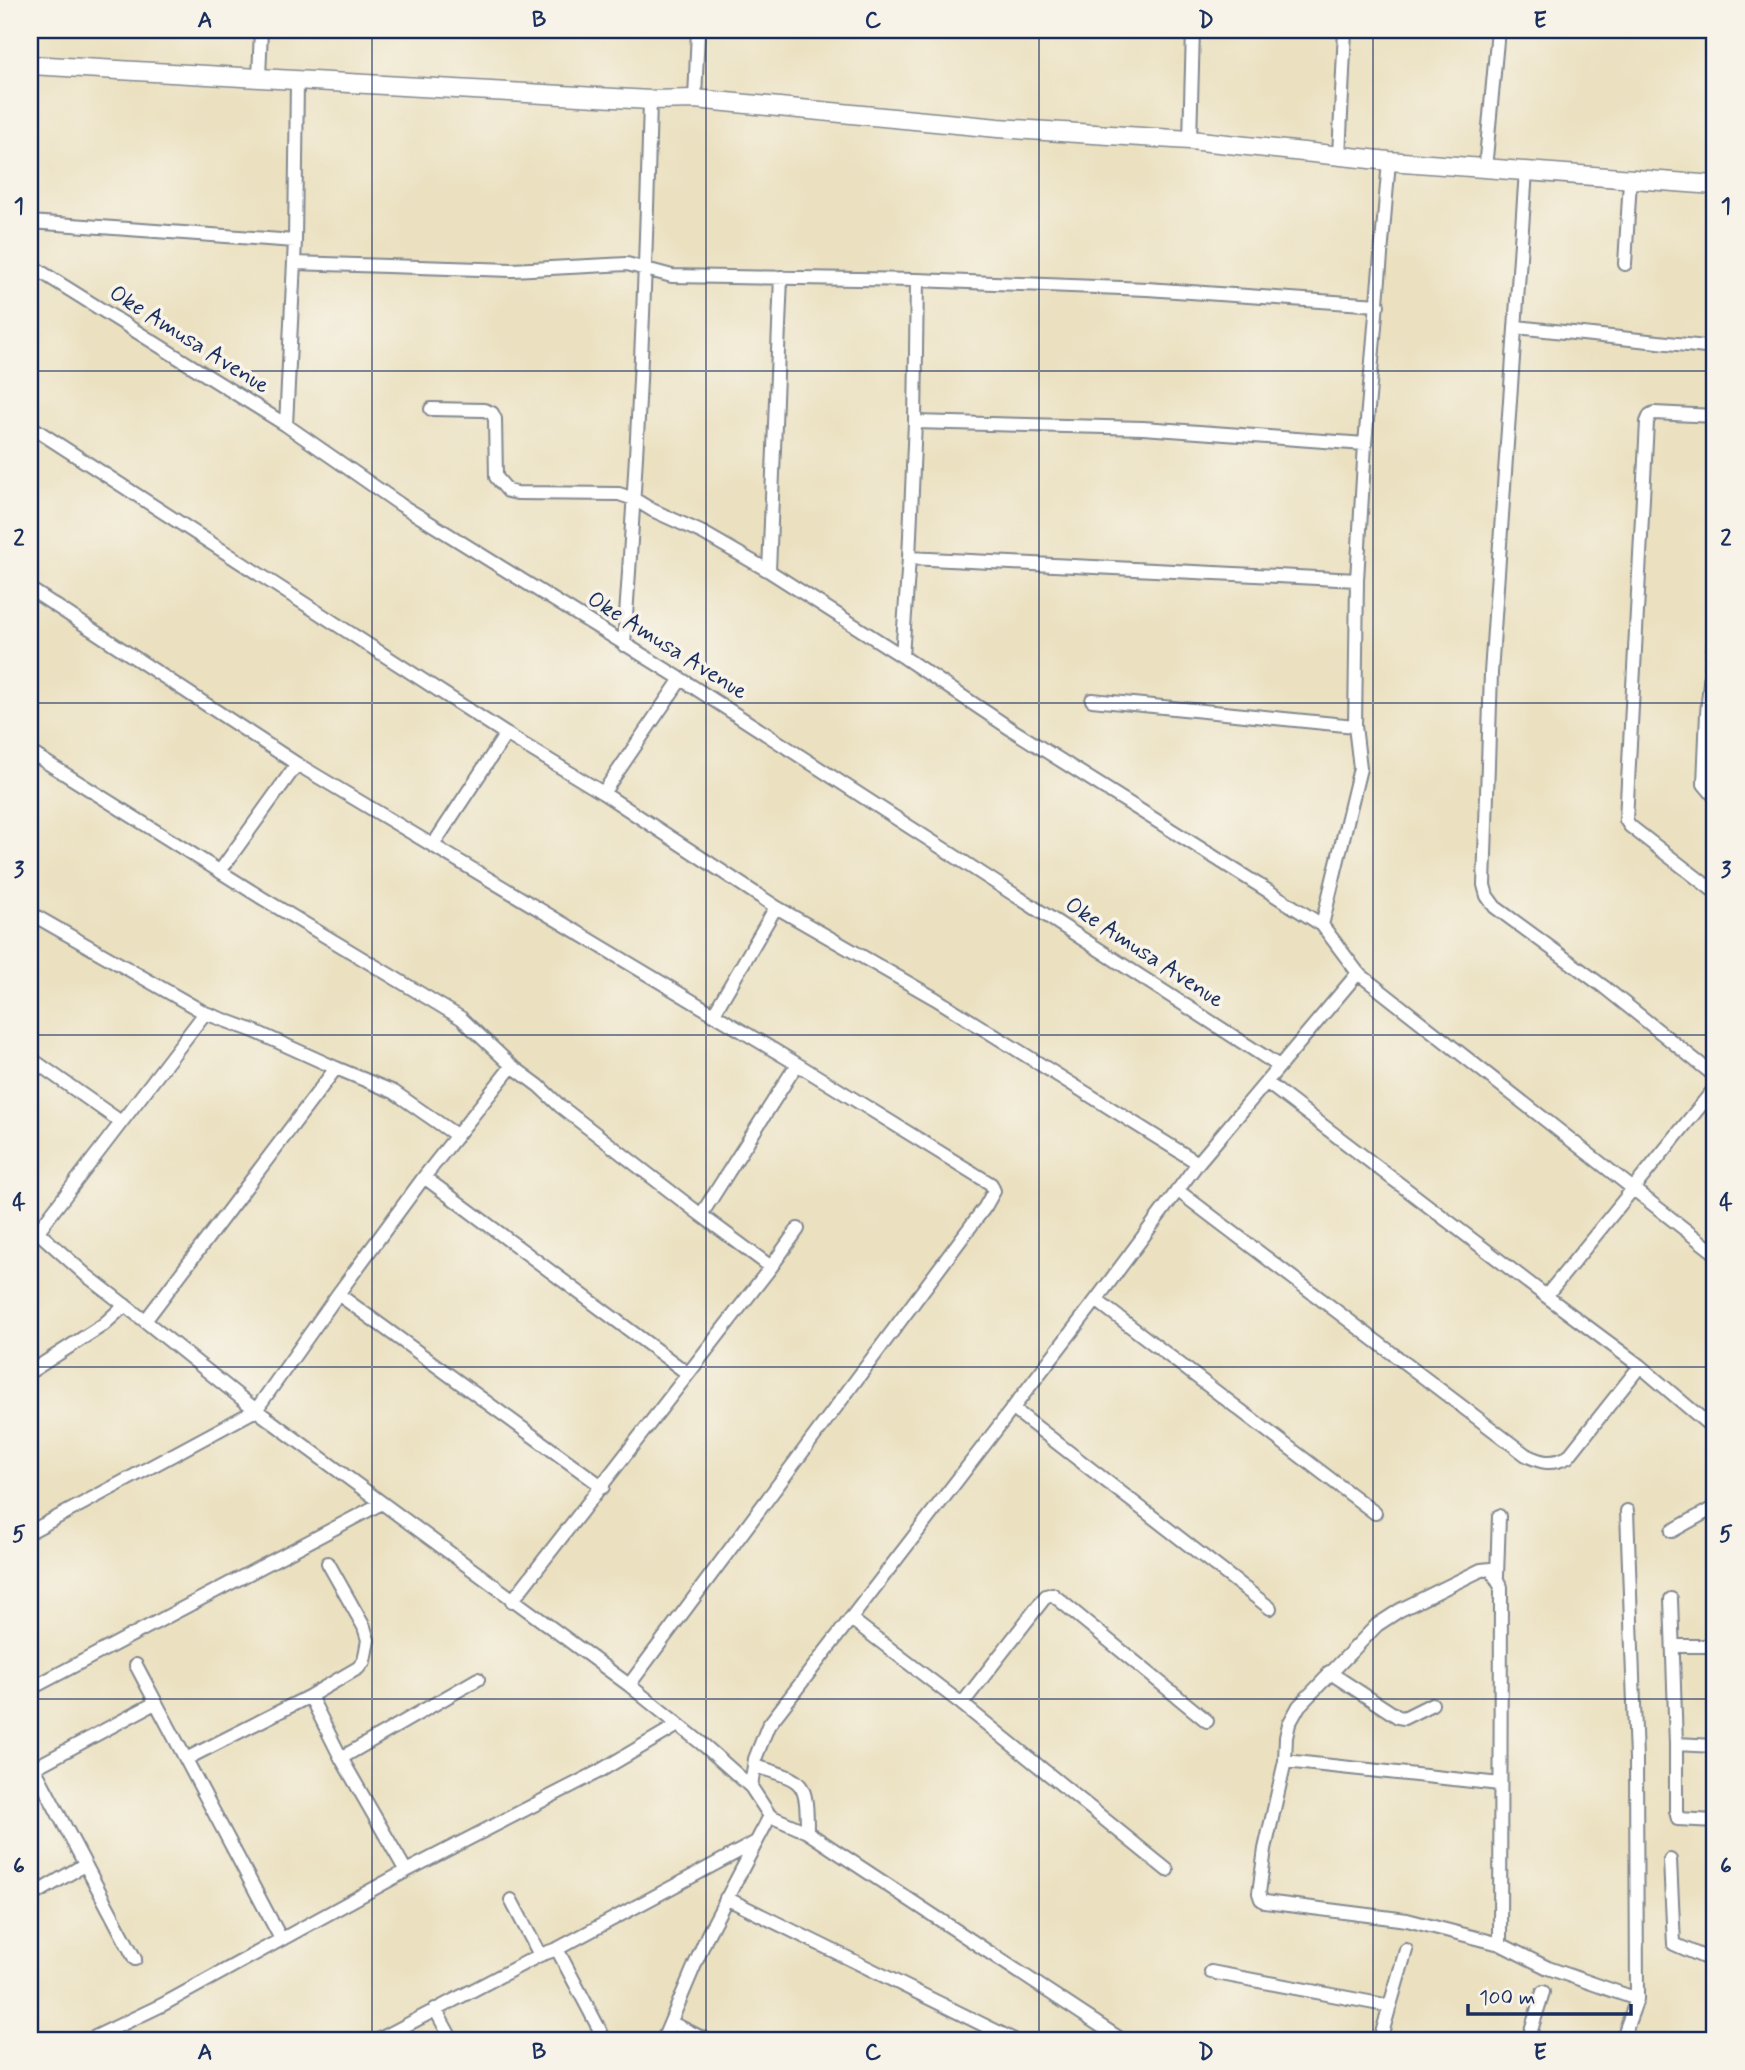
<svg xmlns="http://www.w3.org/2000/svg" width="1745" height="2070" font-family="Mynerve,sans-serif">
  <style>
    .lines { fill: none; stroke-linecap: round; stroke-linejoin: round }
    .street-casing { stroke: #838890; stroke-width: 16 }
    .secondary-casing { stroke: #838890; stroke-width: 21 }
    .street { stroke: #fff; stroke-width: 12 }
    .secondary { stroke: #fff; stroke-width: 18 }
    .grid { fill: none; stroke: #1b2f5e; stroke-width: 2; stroke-opacity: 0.55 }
    .labels { text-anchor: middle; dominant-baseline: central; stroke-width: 7; stroke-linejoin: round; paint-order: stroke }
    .street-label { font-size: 23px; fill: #1b2f5e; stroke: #f7f3e8 }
    .neatline { fill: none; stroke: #1b2f5e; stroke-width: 2.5 }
    .grid-label { font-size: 23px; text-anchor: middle; font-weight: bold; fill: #1b2f5e }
  </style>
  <rect width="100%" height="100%" fill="#f7f3e8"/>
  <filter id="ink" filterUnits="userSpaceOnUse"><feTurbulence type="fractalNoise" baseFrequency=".0143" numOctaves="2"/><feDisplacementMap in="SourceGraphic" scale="14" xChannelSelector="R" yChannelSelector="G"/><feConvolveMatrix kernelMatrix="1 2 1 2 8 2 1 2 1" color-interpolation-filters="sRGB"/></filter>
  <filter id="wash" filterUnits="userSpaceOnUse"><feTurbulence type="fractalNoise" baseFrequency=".00686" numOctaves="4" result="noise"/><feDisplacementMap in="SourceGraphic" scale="28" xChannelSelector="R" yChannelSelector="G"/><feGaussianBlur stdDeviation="1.57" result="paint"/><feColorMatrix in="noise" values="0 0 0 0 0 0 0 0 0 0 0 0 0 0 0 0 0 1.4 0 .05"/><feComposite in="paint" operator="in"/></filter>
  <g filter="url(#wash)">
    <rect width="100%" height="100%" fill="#ebe1c1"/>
  </g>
  <g filter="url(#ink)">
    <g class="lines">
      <g class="street-casing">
        <path id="street" d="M259,77L261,30
          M695,99L698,30
          M1190,140L1193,30
          M1339,156L1345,30
          M1485,169L1498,30
          M1526,171L1491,673L1484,885L1487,896L1495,907L1604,987L1715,1076
          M30,222L295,241
          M294,263L512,270L627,264L672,276L917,280L1147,289L1378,305
          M1625,264L1630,180
          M30,265L286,425L401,505L681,679L1279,1066
          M917,280L915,422L1143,428L1365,444
          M1516,327L1715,348
          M1715,393L1714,641L1707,713L1704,784L1715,797
          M431,409L484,410L492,413L495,419L496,477L508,491L517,493L619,494L634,499L652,510L703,533L769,571L902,656L1011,729L1322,925
          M1714,416L1654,413L1650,415L1647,422L1626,820L1630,826L1715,892
          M286,425L295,241L297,81
          M30,426L506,734L603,793L776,907L936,999L1198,1163L1358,973L1322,925L1360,768L1355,726L1357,580L1365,444L1389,161
          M909,558L915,422
          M769,571L781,277
          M30,589L297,764L797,1064L991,1184L994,1191L985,1207L629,1685
          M624,645C637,463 646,282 650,100
          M902,656L909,558L1357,580
          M1092,700L1355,726
          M30,752L262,898L461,1018L512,1066L539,1086L560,1106L701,1215
          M603,793L681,679
          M433,845L506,734
          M220,871L297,764
          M30,913L205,1013L254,1031L336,1068L145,1321L256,1410L629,1685L706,1747L751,1787L770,1816L807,1832L1122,2040
          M1358,973L1715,1253
          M713,1015L776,907
          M30,1058L121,1122
          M336,1068L394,1092L456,1135
          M1266,1082L1546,1296L1715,1088
          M424,1177L687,1373
          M1177,1190L1526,1455C1542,1463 1551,1465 1568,1457L1640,1366
          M30,1225L86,1275L145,1321
          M38,1231L205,1013
          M771,1267L798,1229
          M338,1294L603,1487
          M1546,1296L1640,1366L1715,1430
          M1096,1300L1375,1513
          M30,1372L103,1325L125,1305
          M1012,1408L1270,1608
          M1672,1531L1715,1507
          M30,1532L256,1410L338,1294L424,1177L512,1066
          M1497,1576L1499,1516
          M1671,1599L1676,1744V1811L1678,1819L1715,1821
          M512,1601L771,1267L701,1215L797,1064
          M851,1619L962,1704L1167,1870
          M1673,1646H1715
          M136,1665L281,1939
          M1329,1672L1398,1717L1404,1718L1432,1704
          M30,1689L382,1503
          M310,1696L341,1758L406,1871
          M962,1704L1046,1596L1052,1594L1207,1721
          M1676,1744L1715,1746
          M341,1758L478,1679
          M186,1759L310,1696L358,1668L364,1661L368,1640L364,1627L328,1563
          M30,1760L135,1959
          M1285,1761L1500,1784
          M755,1766C804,1781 807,1779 807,1832
          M34,1768L155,1703
          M751,1787L755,1759L768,1726L1096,1300L1198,1163
          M1670,1860L1674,1944L1715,1962
          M30,1897L84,1865
          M726,1898L1014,2040
          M511,1900L540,1955
          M1500,1944L1407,1920L1265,1902L1261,1899L1259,1893L1265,1849L1285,1761L1286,1737L1289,1724L1299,1706L1377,1625L1400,1610L1481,1570L1491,1569L1501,1587L1500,1944L1548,1968L1637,1999L1636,1759L1627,1511
          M557,1949L605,2040
          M1211,1972L1390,2006
          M435,2009L452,2040
          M672,2023L706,2040
          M89,2040L162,2005L406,1871L598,1772L678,1725
          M378,2040L540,1955L557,1949L756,1842
          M663,2040L707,1936L770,1816
          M1380,2040L1406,1950
          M1528,2040L1543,1992
          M1622,2040L1637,1999"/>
      </g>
      <g class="secondary-casing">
        <path id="secondary" d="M30,65L650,100L695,99L998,128L1190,140L1389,161L1715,185"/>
      </g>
      <use href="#street" class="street"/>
      <use href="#secondary" class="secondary"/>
    </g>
  </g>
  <path class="grid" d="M372,30V2040M706,30V2040M1039,30V2040M1373,30V2040M30,371H1715M30,703H1715M30,1035H1715M30,1367H1715M30,1699H1715"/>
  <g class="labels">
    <g class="street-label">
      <text transform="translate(189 340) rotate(32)">Oke Amusa Avenue</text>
      <text transform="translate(667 646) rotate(32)">Oke Amusa Avenue</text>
      <text transform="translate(1144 953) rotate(33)">Oke Amusa Avenue</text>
    </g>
  </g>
  <rect width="1745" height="2070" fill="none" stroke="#f7f3e8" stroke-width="77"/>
  <path d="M1468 2004v10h163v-10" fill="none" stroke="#1b2f5e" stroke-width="3.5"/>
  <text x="1479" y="2004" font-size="21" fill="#1b2f5e" stroke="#f7f3e8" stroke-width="5" paint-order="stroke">100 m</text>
  <rect x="38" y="38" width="1668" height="1994" class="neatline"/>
  <g class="grid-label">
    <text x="205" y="27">A</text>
    <text x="539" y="27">B</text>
    <text x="873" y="27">C</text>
    <text x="1206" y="27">D</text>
    <text x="1540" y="27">E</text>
    <text x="19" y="213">1</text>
    <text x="1726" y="213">1</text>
    <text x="19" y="545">2</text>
    <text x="1726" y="545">2</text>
    <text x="19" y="877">3</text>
    <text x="1726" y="877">3</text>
    <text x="19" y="1209">4</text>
    <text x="1726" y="1209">4</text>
    <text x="19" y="1541">5</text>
    <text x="1726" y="1541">5</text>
    <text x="19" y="1873">6</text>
    <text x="1726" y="1873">6</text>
    <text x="205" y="2059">A</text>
    <text x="539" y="2059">B</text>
    <text x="873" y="2059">C</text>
    <text x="1206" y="2059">D</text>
    <text x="1540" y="2059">E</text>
  </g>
</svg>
